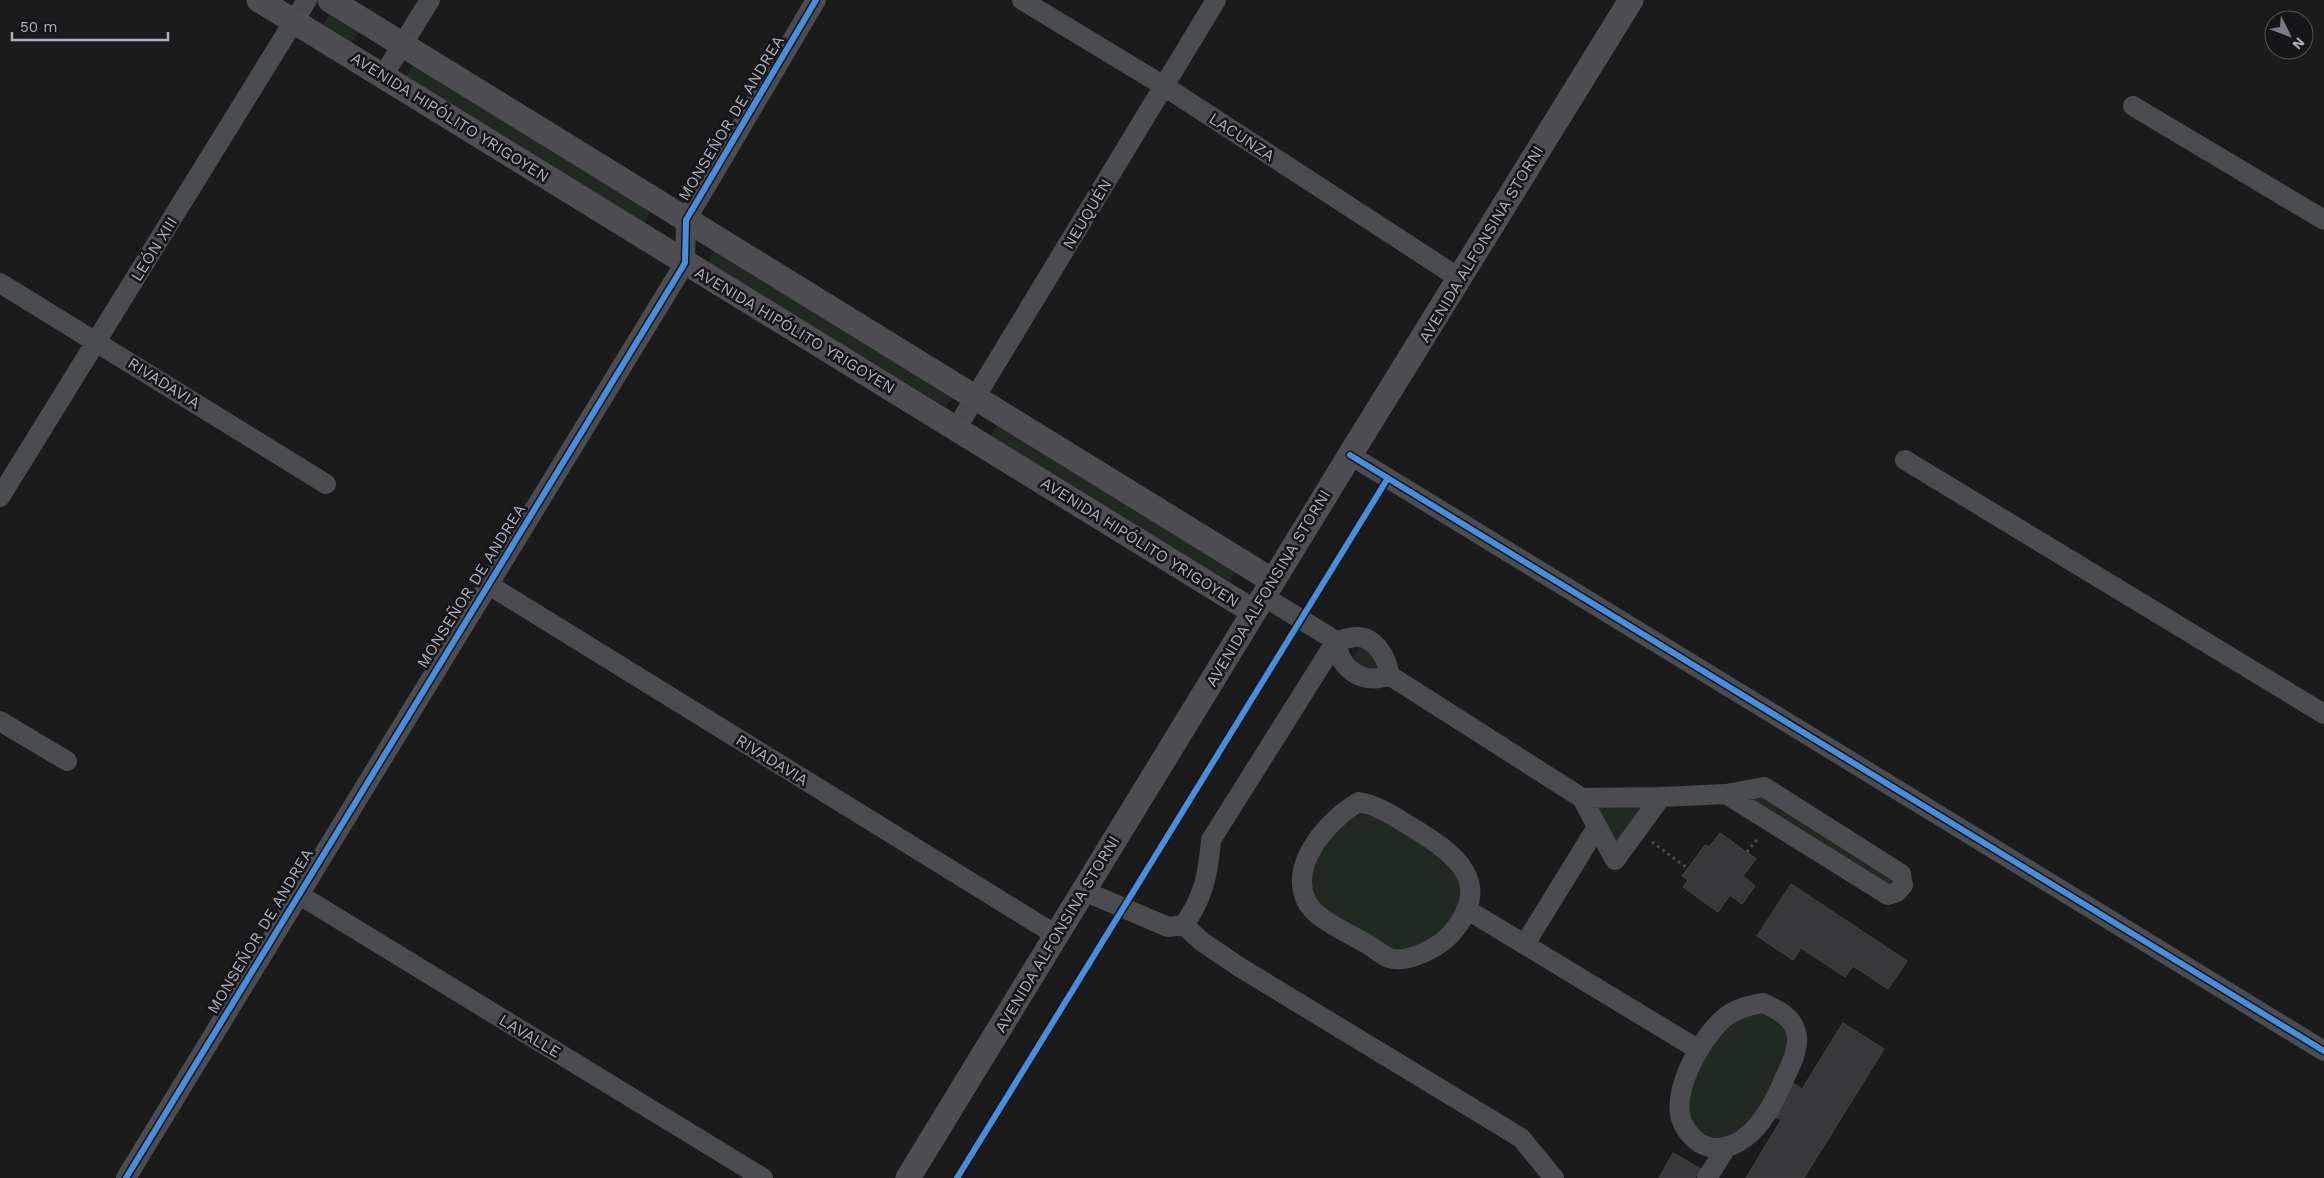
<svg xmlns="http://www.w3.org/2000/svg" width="2324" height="1178" font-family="'Work Sans',sans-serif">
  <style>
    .green { fill: #212923 }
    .building { fill: #38383a; stroke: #444548 }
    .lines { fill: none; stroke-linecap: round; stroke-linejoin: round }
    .path { stroke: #4c4d51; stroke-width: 3; stroke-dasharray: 2.5 4; stroke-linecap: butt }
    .minor { stroke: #4b4c4f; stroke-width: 20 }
    .major { stroke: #4e4e52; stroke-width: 25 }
    .cycleway-casing { stroke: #161518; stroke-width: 9 }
    .cycleway { stroke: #468fdf; stroke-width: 6 }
    .labels { text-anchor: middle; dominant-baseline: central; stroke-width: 5; stroke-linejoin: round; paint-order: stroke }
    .street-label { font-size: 16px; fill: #acb0bd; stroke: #161518 }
  </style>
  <rect width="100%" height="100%" fill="#1b1b1c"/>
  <path class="green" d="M330,14L359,32L351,44L323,26Z
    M413,65L652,210L644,223L405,78Z
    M715,249L954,394L946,407L707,263Z
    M998,424L1238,568L1230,582L990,437Z
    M1364,647L1381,666L1373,672L1356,663L1354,657L1359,648Z
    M1762,791L1896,875L1887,888L1743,795Z
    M1596,806H1642L1617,843Z
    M1366,812L1440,851L1462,875L1460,910L1434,942L1400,953L1324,913L1308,885C1314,854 1335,822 1366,812Z
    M1767,1012C1772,1017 1783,1024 1786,1031C1790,1043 1787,1060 1782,1072C1772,1092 1743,1142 1718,1140C1707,1140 1699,1132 1692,1125C1691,1116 1687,1104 1688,1094C1690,1065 1721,1034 1740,1014Z"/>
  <path class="building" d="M1720,833L1756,859L1743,876L1755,886L1742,904L1730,895L1718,912L1683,887L1688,880L1682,876L1705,845L1709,847Z
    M1791,884L1907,961L1888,989L1853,966L1845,977L1801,948L1793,960L1757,936Z
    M1843,1023L1884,1049L1804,1178H1746L1781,1120L1769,1113L1788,1080L1802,1089Z
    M1673,1153L1701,1169L1695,1178H1659Z"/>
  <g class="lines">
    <path class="path" d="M1652,842L1687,868
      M1747,852L1758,838"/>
    <path class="minor" d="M1022,0L1164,86L1459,278
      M383,76L430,0
      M2133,106L2324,220
      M0,283L326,484
      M956,429L1216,0
      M1350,455L2324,1051
      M1905,460L2324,714
      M0,497L307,0
      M489,585L1056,935
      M1263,596L1336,641C1343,640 1350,637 1356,637C1375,636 1388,659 1389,675C1363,686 1339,669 1336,641
      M1389,675L1582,798L1615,860L1661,797L1582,798
      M0,721L67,761
      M1661,797L1726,794L1764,787L1901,874L1903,885L1897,892L1888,895L1726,794
      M1359,802C1380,806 1395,817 1413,828C1456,854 1495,883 1451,934C1439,947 1408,964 1389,958C1382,955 1374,948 1367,944C1351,935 1332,926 1318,915C1314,912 1308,905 1306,900C1289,863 1330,818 1359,802Z
      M1084,891L1168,927L1184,925C1204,896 1208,875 1211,840L1336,641
      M298,894L763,1178
      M1466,909L1699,1050
      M1184,925L1201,941L1241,968L1521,1138L1554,1178
      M1525,944L1597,827
      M1763,1003C1776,1009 1792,1016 1796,1032C1800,1046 1792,1063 1786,1075C1774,1104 1753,1147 1717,1148C1704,1148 1693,1140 1686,1129C1665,1099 1701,1038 1724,1018C1736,1008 1748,1006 1763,1003Z
      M126,1178L685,263L686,220L816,0
      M1707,1178L1726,1148"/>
    <path class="major" d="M259,0L1254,612
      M330,0L1273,581
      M908,1178L1350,455L1631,0"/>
    <g class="cycleway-casing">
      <path id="cycleway" d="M1350,455L2324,1051
        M126,1178L685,263L686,220L816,0
        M957,1178L1388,478"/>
    </g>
    <use href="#cycleway" class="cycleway"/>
  </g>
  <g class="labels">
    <g class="street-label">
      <text transform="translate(450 117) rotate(32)">AVENIDA HIPÓLITO YRIGOYEN</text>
      <text transform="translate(731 118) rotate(-59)">MONSEÑOR DE ANDREA</text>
      <text transform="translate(1242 137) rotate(33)">LACUNZA</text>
      <text transform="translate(1087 214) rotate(-59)">NEUQUÉN</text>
      <text transform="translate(1481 244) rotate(-59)">AVENIDA ALFONSINA STORNI</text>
      <text transform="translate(154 249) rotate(-58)">LEÓN XIII</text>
      <text transform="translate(795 330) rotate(31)">AVENIDA HIPÓLITO YRIGOYEN</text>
      <text transform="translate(164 383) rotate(32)">RIVADAVIA</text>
      <text transform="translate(1140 542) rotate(32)">AVENIDA HIPÓLITO YRIGOYEN</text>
      <text transform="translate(471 586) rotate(-58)">MONSEÑOR DE ANDREA</text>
      <text transform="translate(1268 588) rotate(-59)">AVENIDA ALFONSINA STORNI</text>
      <text transform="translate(772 760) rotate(32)">RIVADAVIA</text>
      <text transform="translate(260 931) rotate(-59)">MONSEÑOR DE ANDREA</text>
      <text transform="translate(1057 934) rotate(-59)">AVENIDA ALFONSINA STORNI</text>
      <text transform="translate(530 1036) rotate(31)">LAVALLE</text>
    </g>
  </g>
  <g transform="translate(2289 35) rotate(132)"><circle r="24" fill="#161518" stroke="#52535a"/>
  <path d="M0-4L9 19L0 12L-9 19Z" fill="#797c85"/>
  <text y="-8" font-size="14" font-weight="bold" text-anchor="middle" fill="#acb0bd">N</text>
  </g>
  <path d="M12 32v8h156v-8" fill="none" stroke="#acb0bd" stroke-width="2.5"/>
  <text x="20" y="32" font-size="15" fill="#acb0bd" stroke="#161518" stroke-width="4" paint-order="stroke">50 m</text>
</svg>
